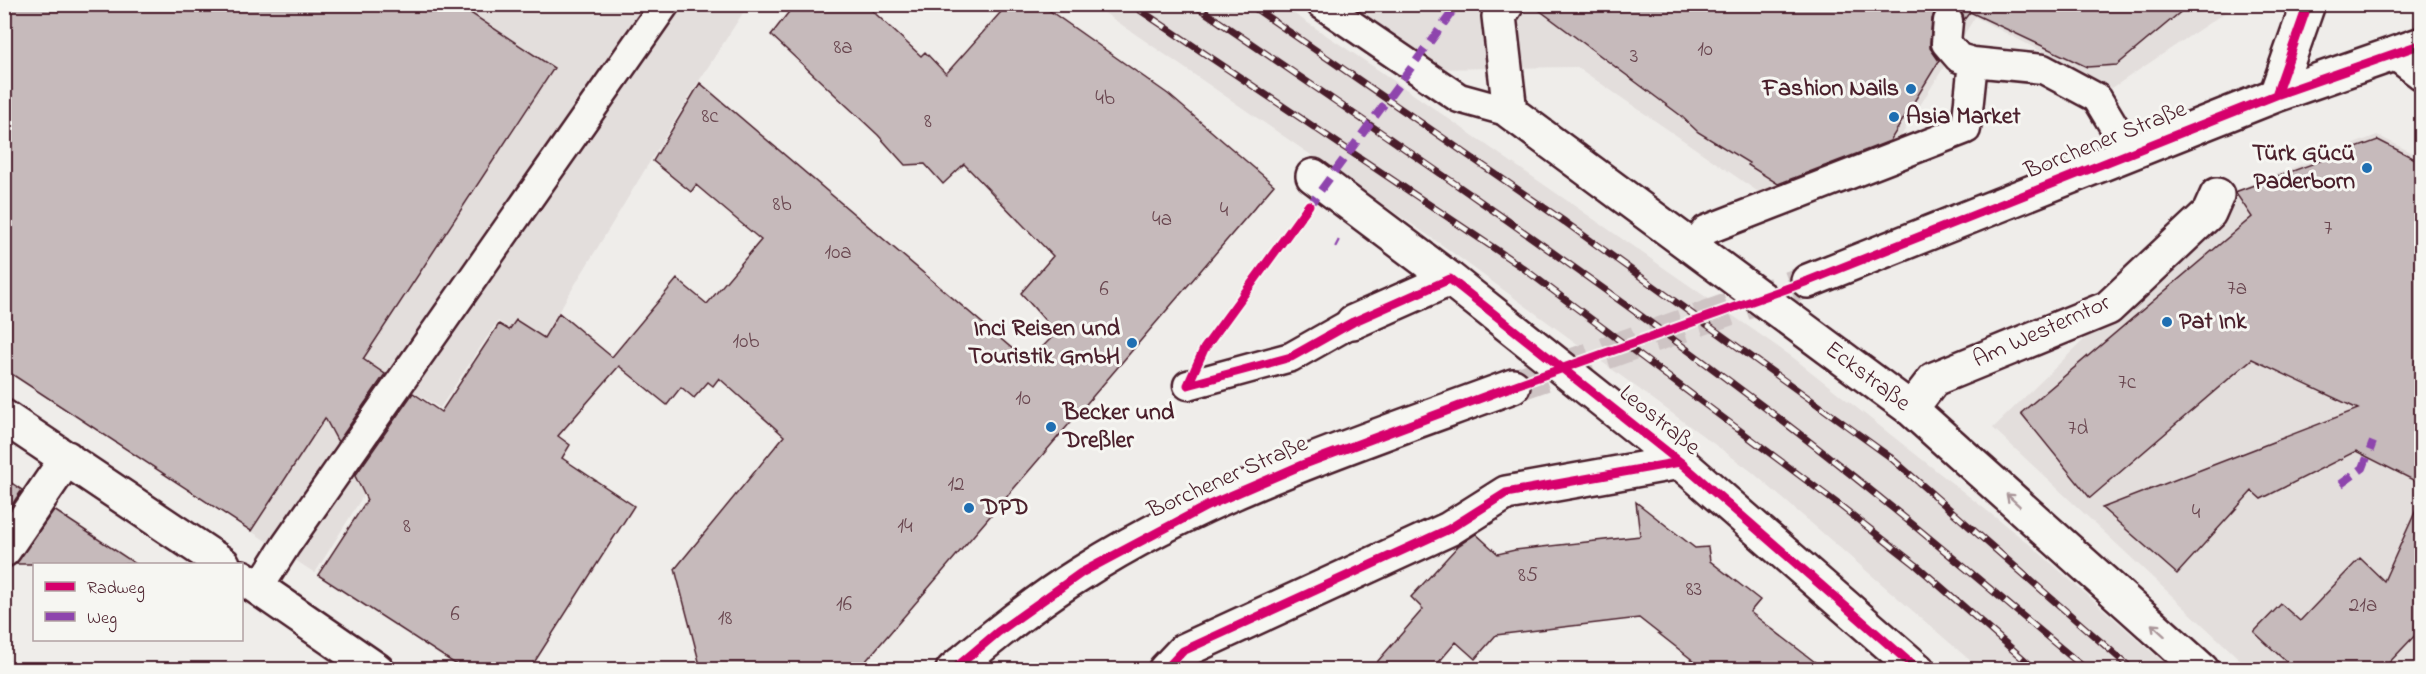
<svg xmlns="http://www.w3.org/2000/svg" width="2426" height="674" font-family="'Indie Flower',sans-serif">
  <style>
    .built { fill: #e3dedc }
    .building { fill: #c6babb; stroke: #4a1f2b; stroke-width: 1.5 }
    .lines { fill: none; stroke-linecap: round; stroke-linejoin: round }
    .secondary-tunnel { stroke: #cec4c4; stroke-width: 33; stroke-dasharray: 33 16; stroke-linecap: butt }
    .lane-casing { stroke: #4a1f2b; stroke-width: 33 }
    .street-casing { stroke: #4a1f2b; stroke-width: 38 }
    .secondary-casing { stroke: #4a1f2b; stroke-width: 38 }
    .lane { stroke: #f6f6f2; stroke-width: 28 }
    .street { stroke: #f6f6f2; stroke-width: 33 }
    .secondary { stroke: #f6f6f2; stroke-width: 33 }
    .rail-casing { stroke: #4a1f2b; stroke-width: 7 }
    .rail { stroke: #f6f6f2; stroke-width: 4.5; stroke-dasharray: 14; stroke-linecap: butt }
    .quiet { stroke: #8e44ad; stroke-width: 8; stroke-dasharray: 15 8; stroke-linecap: butt }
    .cycleway-casing { stroke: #f6f6f2; stroke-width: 13 }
    .cycleway { stroke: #d6006c; stroke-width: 9 }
    .oneway { stroke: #a99598 }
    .poi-dot { fill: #1f6fb2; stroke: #f6f6f2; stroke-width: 2 }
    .labels { text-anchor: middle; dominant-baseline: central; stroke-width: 6; stroke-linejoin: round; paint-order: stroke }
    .number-label { font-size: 21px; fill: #69464f }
    .poi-label { font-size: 24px; font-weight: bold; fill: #4a1f2b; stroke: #f6f6f2; text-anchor: start }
    .street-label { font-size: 24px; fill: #4a1f2b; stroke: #f6f6f2 }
  </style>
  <rect width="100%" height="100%" fill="#efedea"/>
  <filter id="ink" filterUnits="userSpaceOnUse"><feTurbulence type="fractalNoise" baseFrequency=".0167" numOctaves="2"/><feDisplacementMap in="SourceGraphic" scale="12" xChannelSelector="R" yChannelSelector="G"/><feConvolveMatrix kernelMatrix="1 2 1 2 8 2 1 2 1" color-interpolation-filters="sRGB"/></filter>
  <g filter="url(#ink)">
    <path class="built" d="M4,5H748L699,81L543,337L516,319L509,328L498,321L440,408L424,398L315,573L5,370Z
      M1093,5H1281L1374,67L1791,356L2033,547L2171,669H1980L1751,471L1442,245Z
      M1337,5H2236L2112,88L1975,17L1891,152L1770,200L1577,67L1431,69Z
      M2377,135L2421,157L2422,657L2409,669H2250L1993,428L2239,189Z"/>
    <path class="building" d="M4,4H457L554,68L363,359L385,374L338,442L325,418L251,531L4,369Z
      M795,4H865L921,56L925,52L946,74L1008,4H1040L1168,94L1274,185L859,669H701L675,569L784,436L719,378L713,386L708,382L694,398L681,387L667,405L619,366L558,436L570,445L562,458L634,506L530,669H463L318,575L367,500L355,476L413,393L441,412L499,324L509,330L516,320L544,338L559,313L612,357L677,279L707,304L761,240L696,185L691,192L653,161L700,83L1028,362L1056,333L1021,293L1053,256L964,164L943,184L925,164L905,165L878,135L771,35Z
      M1531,4H2190L2117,65L2087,67L1970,12L1964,20L1963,14L1957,7L1949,5L1942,6L1935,11L1932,19L1930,42V48L1939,61L1890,141L1778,184L1748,165L1749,163L1698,132L1680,115Z
      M2378,140L2421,162V484L2356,451L2261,499L2252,491L2177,574L2102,508L2358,409L2252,359L2090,498L2021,413L2252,217L2235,192Z
      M4,478L22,490L4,516Z
      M2421,499V629L2383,669H2294L2254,632L2281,604L2300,621L2360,558L2384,581Z
      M1636,502L1695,548L1708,547L1710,561L1760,600L1750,612L1824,669H1704L1639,618L1496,635L1475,659L1456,642L1433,669H1371L1423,609L1411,597L1458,546L1476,534L1498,554L1515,550L1640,536Z
      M54,510L136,564H15Z"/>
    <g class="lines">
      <path class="secondary-tunnel" d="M1513,386L1808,281"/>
      <g class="lane-casing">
        <path id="lane" d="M1321,4L1459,98L1510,112
          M1948,21L1946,43L1959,58L1973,62L2043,69L2097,98L2130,153
          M2393,54L2422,76
          M1692,248L1706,230L1966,129L1973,62
          M1188,385L1291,357L1353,322
          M258,589L286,545L665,4"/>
      </g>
      <g class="street-casing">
        <path id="street" d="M1507,4L1499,16L1510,112L1911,409L2202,670
          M1313,176L1450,279
          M1353,322L1450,279L1680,462L1918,670
          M1911,409L1934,379L2108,308L2209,213L2217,195
          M4,417L223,564
          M4,550L67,458
          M242,577L377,670
          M1165,670L1183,651L1449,529L1506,493L1680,462"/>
      </g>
      <g class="secondary-casing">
        <path id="secondary" d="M2276,95L2308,4
          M1808,281L2276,95L2422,44
          M953,670C994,635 1035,602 1080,574C1208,491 1370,439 1513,386"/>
      </g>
      <use href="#lane" class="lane"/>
      <use href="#street" class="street"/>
      <use href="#secondary" class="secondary"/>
      <g class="rail-casing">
        <path id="rail" d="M1131,4L1519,265L1838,504L1916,565L2036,670
          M1193,4C1383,133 1573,263 1756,401C1870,486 1978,579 2087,670
          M1249,4L1565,222L1890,457L2133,670"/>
      </g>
      <use href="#rail" class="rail"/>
      <path class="quiet" d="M1307,209L1458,4
        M1336,243L1338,244
        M2341,484L2363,468L2373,442"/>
      <g class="cycleway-casing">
        <path id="cycleway" d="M2276,95L2308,4
          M1188,385L1291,357L1353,322L1450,279L1680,462L1918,670
          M1188,385L1204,349L1309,205
          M953,670L998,632L1081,573L1207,506L1302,465L1513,386L1808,281L2276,95L2422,44
          M1165,670L1183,651L1449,529L1506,493L1680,462"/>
      </g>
      <use href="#cycleway" class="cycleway"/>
    </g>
    <defs><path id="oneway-shaft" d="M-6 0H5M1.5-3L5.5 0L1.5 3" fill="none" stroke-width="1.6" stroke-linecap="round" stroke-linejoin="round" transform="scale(1.5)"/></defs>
    <g class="oneway">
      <use href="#oneway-shaft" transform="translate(2013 500) rotate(-138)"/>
      <use href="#oneway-shaft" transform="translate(2158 630) rotate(-138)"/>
    </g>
  </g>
  <g class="poi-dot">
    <circle cx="1911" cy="89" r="6"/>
    <circle cx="1894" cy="117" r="6"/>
    <circle cx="2367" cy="168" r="6"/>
    <circle cx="2167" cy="322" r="6"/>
    <circle cx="1132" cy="343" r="6"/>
    <circle cx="1051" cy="427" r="6"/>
    <circle cx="969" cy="508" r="6"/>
  </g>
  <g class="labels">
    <g class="number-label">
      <text x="843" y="48">8a</text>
      <text x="1705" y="50">10</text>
      <text x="1634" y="57">3</text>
      <text x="1105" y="99">4b</text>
      <text x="710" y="117">8c</text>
      <text x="928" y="122">8</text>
      <text x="782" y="205">8b</text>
      <text x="1224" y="211">4</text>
      <text x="1162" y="220">4a</text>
      <text x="2328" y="229">7</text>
      <text x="838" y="253">10a</text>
      <text x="2237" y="289">7a</text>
      <text x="1104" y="290">6</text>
      <text x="746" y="342">10b</text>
      <text x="2127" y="383">7c</text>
      <text x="1023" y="399">10</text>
      <text x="2078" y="429">7d</text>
      <text x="956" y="485">12</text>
      <text x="2196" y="513">4</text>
      <text x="407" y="527">8</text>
      <text x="905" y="527">14</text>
      <text x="1528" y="576">85</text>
      <text x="1694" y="590">83</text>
      <text x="844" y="605">16</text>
      <text x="2363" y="606">21a</text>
      <text x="455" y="615">6</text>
      <text x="725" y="619">18</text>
    </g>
    <g class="poi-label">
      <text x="1899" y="89" text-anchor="end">Fashion Nails</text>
      <text x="1906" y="117">Asia Market</text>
      <text x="2355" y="154" text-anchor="end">Türk Gücü<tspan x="2355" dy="28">Paderborn</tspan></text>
      <text x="2179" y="322">Pat Ink</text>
      <text x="1120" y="329" text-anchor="end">Inci Reisen und<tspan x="1120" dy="28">Touristik GmbH</tspan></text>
      <text x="1063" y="413">Becker und<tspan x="1063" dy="28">Dreßler</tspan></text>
      <text x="981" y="508">DPD</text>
    </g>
    <g class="street-label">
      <text transform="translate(2106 141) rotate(-22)">Borchener Straße</text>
      <text transform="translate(2042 332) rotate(-24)">Am Westerntor</text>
      <text transform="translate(1867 377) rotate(37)">Eckstraße</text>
      <text transform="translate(1659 421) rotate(39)">Leostraße</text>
      <text transform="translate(1228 478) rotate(-24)">Borchener Straße</text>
    </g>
  </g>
  <rect width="2426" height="674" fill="none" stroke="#f6f6f2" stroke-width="24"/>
  <rect x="12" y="12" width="2402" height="650" fill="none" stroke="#4a1f2b" stroke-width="2" filter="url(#ink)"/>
  <rect x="33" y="563" width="210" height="78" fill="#f6f6f2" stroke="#b1a0a2" stroke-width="1.5"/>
  <rect x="45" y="582" width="30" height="9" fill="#d6006c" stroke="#b1a0a2" stroke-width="1.5"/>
  <text x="87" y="593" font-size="18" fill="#4a1f2b">Radweg</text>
  <rect x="45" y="612" width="30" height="9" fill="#8e44ad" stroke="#b1a0a2" stroke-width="1.5"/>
  <text x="87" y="623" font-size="18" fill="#4a1f2b">Weg</text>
</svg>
